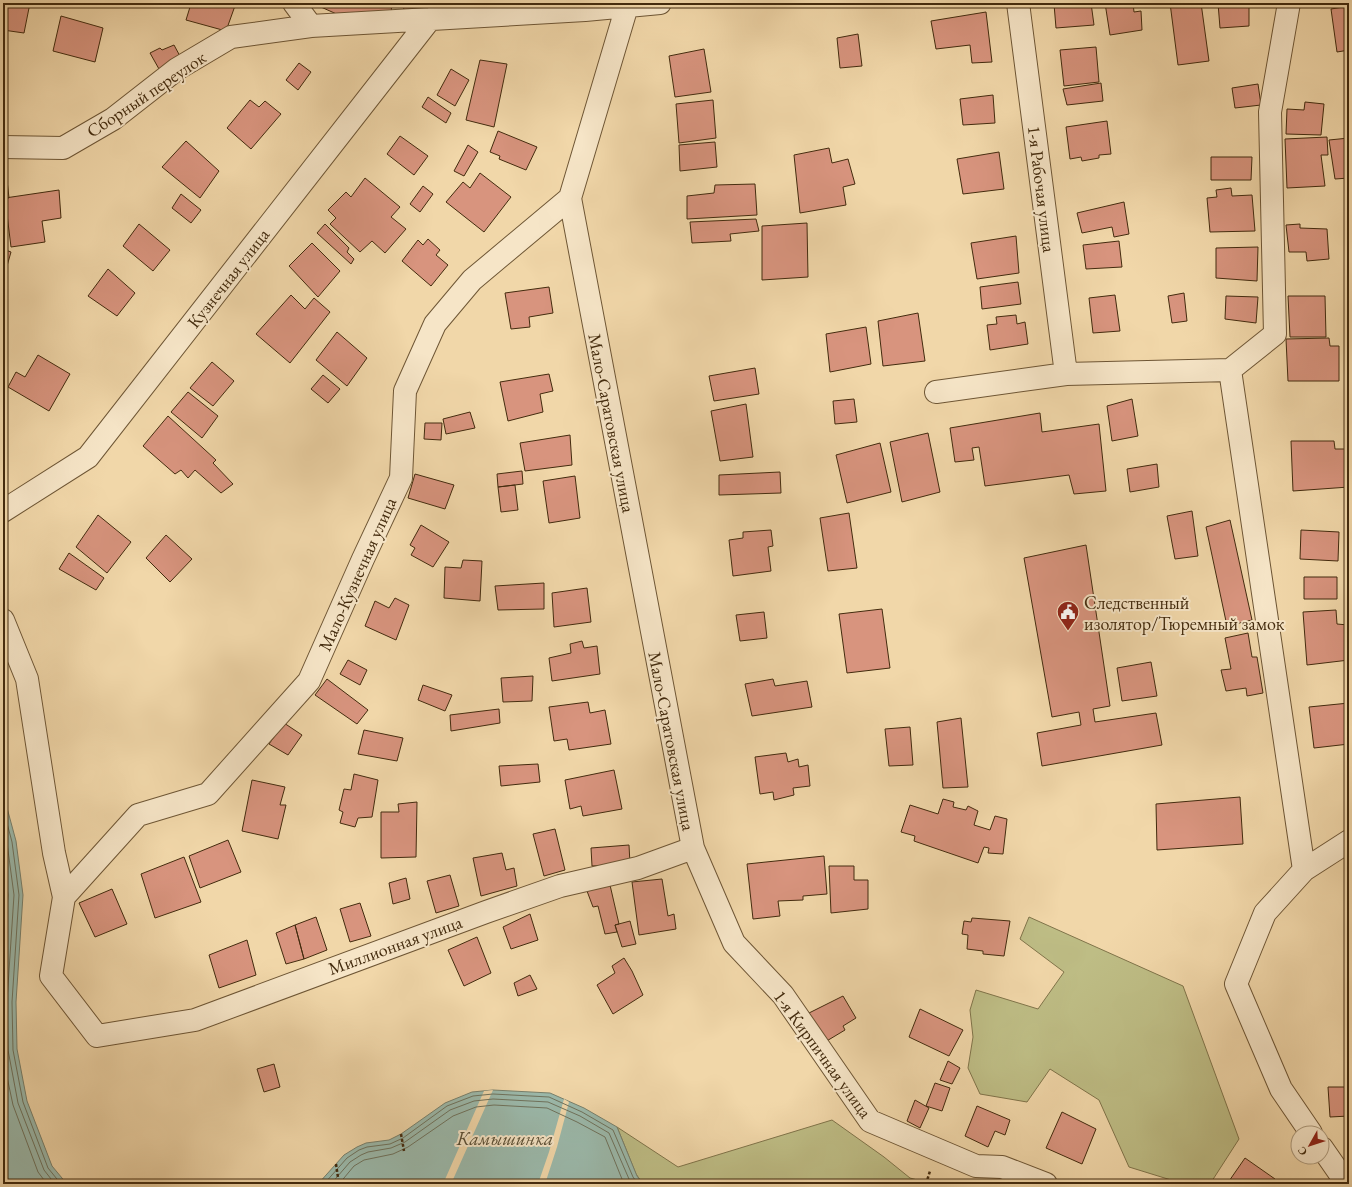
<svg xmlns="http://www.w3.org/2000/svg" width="1352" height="1187" font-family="'EB Garamond',serif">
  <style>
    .green { fill: #bebd85; stroke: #80744a }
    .water { fill: #9bb9ab; stroke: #78806c }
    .pier { fill: #f1d7a9 }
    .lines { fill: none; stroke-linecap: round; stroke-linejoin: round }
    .shore { stroke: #6f725c; stroke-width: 1 }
    .building { fill: #d8947e; stroke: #432b0e }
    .minor-casing { stroke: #6e5635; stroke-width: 24 }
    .path { stroke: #432b0e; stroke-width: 2.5; stroke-dasharray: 3 2; stroke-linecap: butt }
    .minor { stroke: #f6e5c7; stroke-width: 22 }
    .labels { text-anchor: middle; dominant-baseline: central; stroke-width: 4; stroke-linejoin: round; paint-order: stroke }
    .street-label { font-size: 18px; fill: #432b0e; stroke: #f6e5c7 }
    .poi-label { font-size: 18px; fill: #432b0e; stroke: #f6e5c7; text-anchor: start }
    .water-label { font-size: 19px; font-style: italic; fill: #594e35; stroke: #f6e5c7 }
  </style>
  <rect width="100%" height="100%" fill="#f1d7a9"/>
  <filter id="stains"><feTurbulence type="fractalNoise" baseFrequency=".005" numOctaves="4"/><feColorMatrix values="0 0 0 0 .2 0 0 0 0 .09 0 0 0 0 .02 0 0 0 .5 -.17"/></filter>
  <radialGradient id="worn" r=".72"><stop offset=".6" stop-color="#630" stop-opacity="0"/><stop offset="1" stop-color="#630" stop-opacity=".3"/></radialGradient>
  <path class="green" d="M1029,917L1183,986L1239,1139L1210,1184H1184L1129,1167L1099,1100L1050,1069L1027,1102L980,1094L968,1068L973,1037L970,1010L976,990L1038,1009L1064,972L1020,939Z
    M832,1120L884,1157L910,1178L932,1184H643L636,1174L617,1127L678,1167Z"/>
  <path class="water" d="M3,793L16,841L23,895L16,1002L17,1049L27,1101L52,1166L67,1184H3Z
    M493,1090L550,1093L584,1108L617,1127L637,1176L643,1184H318L344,1155L357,1147L366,1143L389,1140L401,1134L445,1103L472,1092Z"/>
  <path class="pier" d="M493,1090L451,1184H443L484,1091Z
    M564,1099L569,1102L557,1147L545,1184H538L549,1152Z"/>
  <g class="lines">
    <path class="shore" d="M3,808L12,842L19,895L12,1002L13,1050L23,1102L48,1168L61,1184
      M3,827L7,843L14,895L7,1001L8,1050L18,1103L44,1170L55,1184
      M3,856L8,895L3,966
      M3,1058L13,1105L38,1172L47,1184
      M324,1184L347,1158L359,1150L367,1147L390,1144L403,1138L447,1106L473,1096L493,1094L549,1097L582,1112L613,1130L633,1177L638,1184
      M331,1184L350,1162L361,1155L368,1152L391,1148L405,1142L450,1110L474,1101L493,1099L548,1102L580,1116L609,1133L629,1179L632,1184
      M339,1184L354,1166L364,1160L393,1154L408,1147L453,1116L476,1107L494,1105L547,1108L577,1122L605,1137L624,1184"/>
  </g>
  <path class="building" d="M3,3H30L24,33L3,30Z
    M181,3H236L226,31L186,20L190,7Z
    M312,3H391L392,16L350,20Z
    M403,3H450L404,11Z
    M1067,3H1091L1094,25L1056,28L1054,4Z
    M1105,3H1133L1134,12L1141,11L1142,30L1110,35Z
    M1170,3H1201L1209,61L1178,65Z
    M1218,3H1249V26L1220,28Z
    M1349,6V50L1337,52L1331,9Z
    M986,12L992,62L972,63L970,45L936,49L931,21Z
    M61,16L103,28L95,62L53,51Z
    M858,34L862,66L840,68L837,38Z
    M174,45L181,58L159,69L150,53L160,48L162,50Z
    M1096,47L1099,82L1064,86L1060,50Z
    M704,49L711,92L675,97L669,56Z
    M480,60L507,64L494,127L466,120Z
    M299,63L311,72L298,90L286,80Z
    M451,69L469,80L455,106L437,95Z
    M1101,83L1103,101L1067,105L1063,89Z
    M1258,84L1261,105L1235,108L1232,88Z
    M993,95L995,123L963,125L960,99Z
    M428,97L451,113L446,123L422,107Z
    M250,100L259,107L265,101L281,114L251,149L227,128Z
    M713,100L716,138L679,143L676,104Z
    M1305,102L1324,104L1321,135L1286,134L1287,109L1304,110Z
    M1107,121L1111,154L1099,155V158L1082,161L1081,157L1070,159L1066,127Z
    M498,131L537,147L526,170L499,159L500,156L490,152Z
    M400,136L428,156L414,175L387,154Z
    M1327,137L1328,155H1321L1325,186L1287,188L1285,139Z
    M1349,138V178L1335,179L1329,140Z
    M186,141L219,171L200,198L162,167Z
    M715,142L717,167L680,171L679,145Z
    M468,145L478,152L464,176L454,171Z
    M829,148L832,163L848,159L855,184L843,187L846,205L800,213L794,155Z
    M999,152L1004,189L963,194L957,159Z
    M1211,157H1252L1251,180H1211Z
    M480,173L511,197L484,232L446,202L463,182L470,188Z
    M365,178L400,207L391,217L406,229L385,253L372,241L360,252L330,224L336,218L328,210L346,192L351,197Z
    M7,180L9,198H5L6,211H3V181Z
    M755,184L757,215L687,219V196L714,193L715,185Z
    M423,186L433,194L420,212L410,204Z
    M1231,188L1232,196L1252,195L1255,231L1210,232L1207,198L1217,197L1216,190Z
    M59,190L61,218L42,221L45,242L11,247L5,198Z
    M181,194L201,210L191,223L172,208Z
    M1124,202L1129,234L1114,237L1112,227L1082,233L1077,213Z
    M756,219L759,231L730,234L731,241L692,243L690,222Z
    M807,223L808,277L762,280V226Z
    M139,224L170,250L153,271L123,246Z
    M325,224L349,248L347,252L354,259L351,264L317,233Z
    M1300,224V228L1327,229L1329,259L1307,261L1306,252H1289L1286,225Z
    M1016,236L1019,273L977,279L971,243Z
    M428,239L440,250L436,255L448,265L431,286L402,261L418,240L423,245Z
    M1119,241L1122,267L1086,269L1083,245Z
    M312,243L340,271L318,297L289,266Z
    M1258,247L1257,281L1216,278V248Z
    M3,249L11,252L5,273L3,272Z
    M108,269L135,293L117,316L88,296Z
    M1018,282L1021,304L982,309L980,287Z
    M549,287L553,313L529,317L530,327L511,329L505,293Z
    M1184,293L1187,321L1172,323L1168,296Z
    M291,295L305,309L314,298L330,312L290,363L256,334Z
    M1115,295L1120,331L1093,333L1089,298Z
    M1226,296L1258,297L1256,323L1225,319Z
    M1288,296H1325L1326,337H1290Z
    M918,313L925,361L883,366L878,321Z
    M1016,315L1017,324L1025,322L1028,344L990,350L987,325L997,324L996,317Z
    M866,327L871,364L830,372L826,334Z
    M337,332L367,358L347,386L316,360Z
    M1329,338L1330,346H1339V381H1288L1286,339Z
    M38,355L70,374L49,411L8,387L16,372L25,377Z
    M212,362L234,381L213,406L190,388Z
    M755,368L759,394L714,401L709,376Z
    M549,374L553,391L540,394L543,412L508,421L500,382Z
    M323,375L340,389L328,403L311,389Z
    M188,392L218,416L202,438L171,412Z
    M854,399L857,422L835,424L833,401Z
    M1132,399L1138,436L1112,441L1107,406Z
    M746,404L753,457L720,461L711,411Z
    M470,412L475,428L446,434L443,419Z
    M1040,413L1042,432L1099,424L1106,491L1074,494L1069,475L985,486L979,447L972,448L974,460L955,462L950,428Z
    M168,416L216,460L213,463L233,484L221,493L195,470L188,478L181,470L175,474L143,446Z
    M425,423H442L441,440L424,439Z
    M928,433L940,492L902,502L890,442Z
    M570,435L572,465L525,471L520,443Z
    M1291,441H1334L1335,449H1349V487L1293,491Z
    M880,443L891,492L847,503L836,455Z
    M1157,464L1159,487L1130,492L1127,469Z
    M522,471L523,484L498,487L497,474Z
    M780,472L781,493L719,495V475Z
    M415,474L454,485L445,509L408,498Z
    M575,476L580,518L549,523L543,481Z
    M515,485L518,510L501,512L498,487Z
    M1192,511L1198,556L1175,559L1167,516Z
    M849,513L857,568L828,571L820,518Z
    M98,515L131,542L107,573L76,547Z
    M1230,520L1252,620L1227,626L1206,527Z
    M421,525L449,542L433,567L411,555L415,548L410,545Z
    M771,530L773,546L768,547L771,571L733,576L729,540L743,538V532Z
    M1301,530L1339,532L1338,561L1300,559Z
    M166,535L192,559L170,582L146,558Z
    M1086,545L1110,706L1093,709L1095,722L1156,713L1162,745L1042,766L1037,733L1081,725L1079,712L1052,717L1024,558Z
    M69,553L104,578L96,590L59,569Z
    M463,560L482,561L480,601L444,598L445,567L461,568Z
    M1304,577H1337V599H1304Z
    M544,583V609L498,610L495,586Z
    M587,588L591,622L554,627L552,593Z
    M395,598L409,605L396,640L365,626L375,601L389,608Z
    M882,609L890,668L847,673L839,614Z
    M1336,610L1337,624L1348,625L1349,660L1307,665L1303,612Z
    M764,612L767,638L740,641L736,615Z
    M1248,633L1252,657H1257L1263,693L1247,696L1246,688L1226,691L1221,670L1231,669L1225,638Z
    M582,641L584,648L597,646L600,674L552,681L549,658L571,653L570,644Z
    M348,660L367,670L360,685L340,674Z
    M1151,662L1157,696L1122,701L1117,668Z
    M533,676L532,701L503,702L501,678Z
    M327,679L368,710L357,724L315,695Z
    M773,679L775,686L807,681L812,707L752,716L745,684Z
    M423,685L452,695L445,711L418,700Z
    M588,702L590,713L605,710L611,744L569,750L567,739L554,741L549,707Z
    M1349,703V744L1314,748L1309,707Z
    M499,709L500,723L451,731L450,715Z
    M961,718L968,787L943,788L937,722Z
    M284,723L302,735L288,755L269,744Z
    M910,727L913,765L889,766L885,729Z
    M364,730L403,738L397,761L358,754Z
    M786,753L788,762L798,759L799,767L808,765L810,786L793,788L794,795L774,800L773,792L760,794L755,757Z
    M538,764L540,782L501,786L499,766Z
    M614,770L622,809L583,816L581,806L570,809L565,780Z
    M354,774L378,780L372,817L358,818L355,827L340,823L343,812L339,810L344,789L351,790Z
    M252,780L285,787L280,805H286L278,839L242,831Z
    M1240,797L1243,844L1157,850L1156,804Z
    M943,799L954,802L953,807L966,810L968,806L978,811L974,825L990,830L995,816L1007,819L1003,854L988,853L989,848L984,847L978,863L914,841L915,836L901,832L910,805L938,814Z
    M417,802L416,857L381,858V812H399L398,804Z
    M555,829L565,870L544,876L533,834Z
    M228,840L241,872L200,888L189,856Z
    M629,845L630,864L592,866L591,848Z
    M502,853L506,870L514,868L517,886L481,896L473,858Z
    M824,856L827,894L803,896V900L778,901L780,916L753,919L747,864Z
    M184,857L201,902L155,918L141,874Z
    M829,866H854V880H868V909L831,913Z
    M450,875L459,906L436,913L427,881Z
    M406,878L410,899L393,904L389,883Z
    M662,879L668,916L674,914L676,929L639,935L632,882Z
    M610,885L619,924L615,925L617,932L605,934L598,906L593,907L587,891Z
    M112,889L127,924L95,937L79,903Z
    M360,903L371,936L350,942L340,909Z
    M530,914L538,940L511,949L503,927Z
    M316,917L327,950L304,959L295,925Z
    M972,918L1010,921L1004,956L983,954V951L967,949L968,935L962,934L964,921L971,922Z
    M630,921L636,944L622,947L615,925Z
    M295,925L304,959L286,964L276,933Z
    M477,937L491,973L464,986L448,950Z
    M247,940L256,975L219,988L209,955Z
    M624,958L632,971L643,995L613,1014L597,985L615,973L612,966Z
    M530,975L537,989L518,996L514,983Z
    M843,996L856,1018L843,1026L845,1030L825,1042L809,1013Z
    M920,1009L963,1030L949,1056L909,1037Z
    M948,1061L960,1068L952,1084L940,1080Z
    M274,1064L280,1087L264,1092L257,1069Z
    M935,1083L950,1088L942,1111L926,1106Z
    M1328,1087H1349V1116L1330,1117Z
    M915,1100L929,1108L920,1128L907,1121Z
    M977,1106L1010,1120L1005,1135L995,1131L988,1147L965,1136Z
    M1062,1112L1096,1129L1082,1164L1046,1148Z
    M1245,1158L1275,1179L1271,1184H1227Z"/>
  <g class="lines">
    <g class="minor-casing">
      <path id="minor" d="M294,3L311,26L585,10L660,3
        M627,3V6L570,198L693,848L734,943L783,995L870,1121L976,1166L1002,1167L1046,1184
        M1018,3L1066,374
        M1289,3L1270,112L1275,334L1230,370L1304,870
        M3,147L63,148L113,119L177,69L231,37L311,26
        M936,392L1066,374L1230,370
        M3,511L88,457L430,19
        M3,620L27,679L54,853L64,897L51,976L97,1036L195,1020L486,912L560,886L638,868L693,848
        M64,897L138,815L208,794L309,681L363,559L401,478L405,391L435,324L472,280L570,198
        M1311,1133L1281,1089L1236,984L1265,913L1304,870L1349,841
        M1322,1148L1347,1184"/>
    </g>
    <path class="path" d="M401,1134L404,1151
      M336,1164L339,1184
      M926,1184L930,1171"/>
    <use href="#minor" class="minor"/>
  </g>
  <defs>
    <g id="civic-pin" transform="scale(1.15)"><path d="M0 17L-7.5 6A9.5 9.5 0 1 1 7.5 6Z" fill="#8f2418" stroke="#f6e5c7"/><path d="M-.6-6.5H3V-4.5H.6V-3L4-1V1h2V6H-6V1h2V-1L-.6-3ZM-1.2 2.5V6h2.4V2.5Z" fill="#fff"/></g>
  </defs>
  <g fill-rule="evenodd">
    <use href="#civic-pin" x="1068" y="612"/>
  </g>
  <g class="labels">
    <g class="street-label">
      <text transform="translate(146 94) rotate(-34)">Сборный переулок</text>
      <text transform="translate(1042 189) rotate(83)">1-я Рабочая улица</text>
      <text transform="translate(228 278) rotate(-52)">Кузнечная улица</text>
      <text transform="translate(612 423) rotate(79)">Мало-Саратовская улица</text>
      <text transform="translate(357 574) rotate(-66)">Мало-Кузнечная улица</text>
      <text transform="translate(672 741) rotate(79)">Мало-Саратовская улица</text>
      <text transform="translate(395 945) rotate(-20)">Миллионная улица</text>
      <text transform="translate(823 1054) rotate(54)">1-я Кирпичная улица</text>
    </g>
    <g class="poi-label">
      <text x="1084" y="602">Следственный<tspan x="1084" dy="21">изолятор/Тюремный замок</tspan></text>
    </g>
    <g class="water-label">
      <text x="505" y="1138">Камышинка</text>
    </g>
  </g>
  <rect width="1352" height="1187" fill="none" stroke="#f1d7a9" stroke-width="16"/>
  <rect x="4" y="4" width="1344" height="1179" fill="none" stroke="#432b0e" stroke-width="2"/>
  <rect x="8" y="8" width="1336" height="1171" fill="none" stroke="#432b0e"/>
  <g transform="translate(1310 1145) rotate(231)"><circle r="19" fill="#f6e5c7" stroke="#ae9b7d"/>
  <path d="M0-3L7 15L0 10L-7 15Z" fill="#8f2418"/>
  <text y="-6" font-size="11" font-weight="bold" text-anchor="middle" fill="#432b0e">С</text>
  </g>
  <rect width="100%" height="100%" filter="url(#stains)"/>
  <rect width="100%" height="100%" fill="url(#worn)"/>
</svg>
